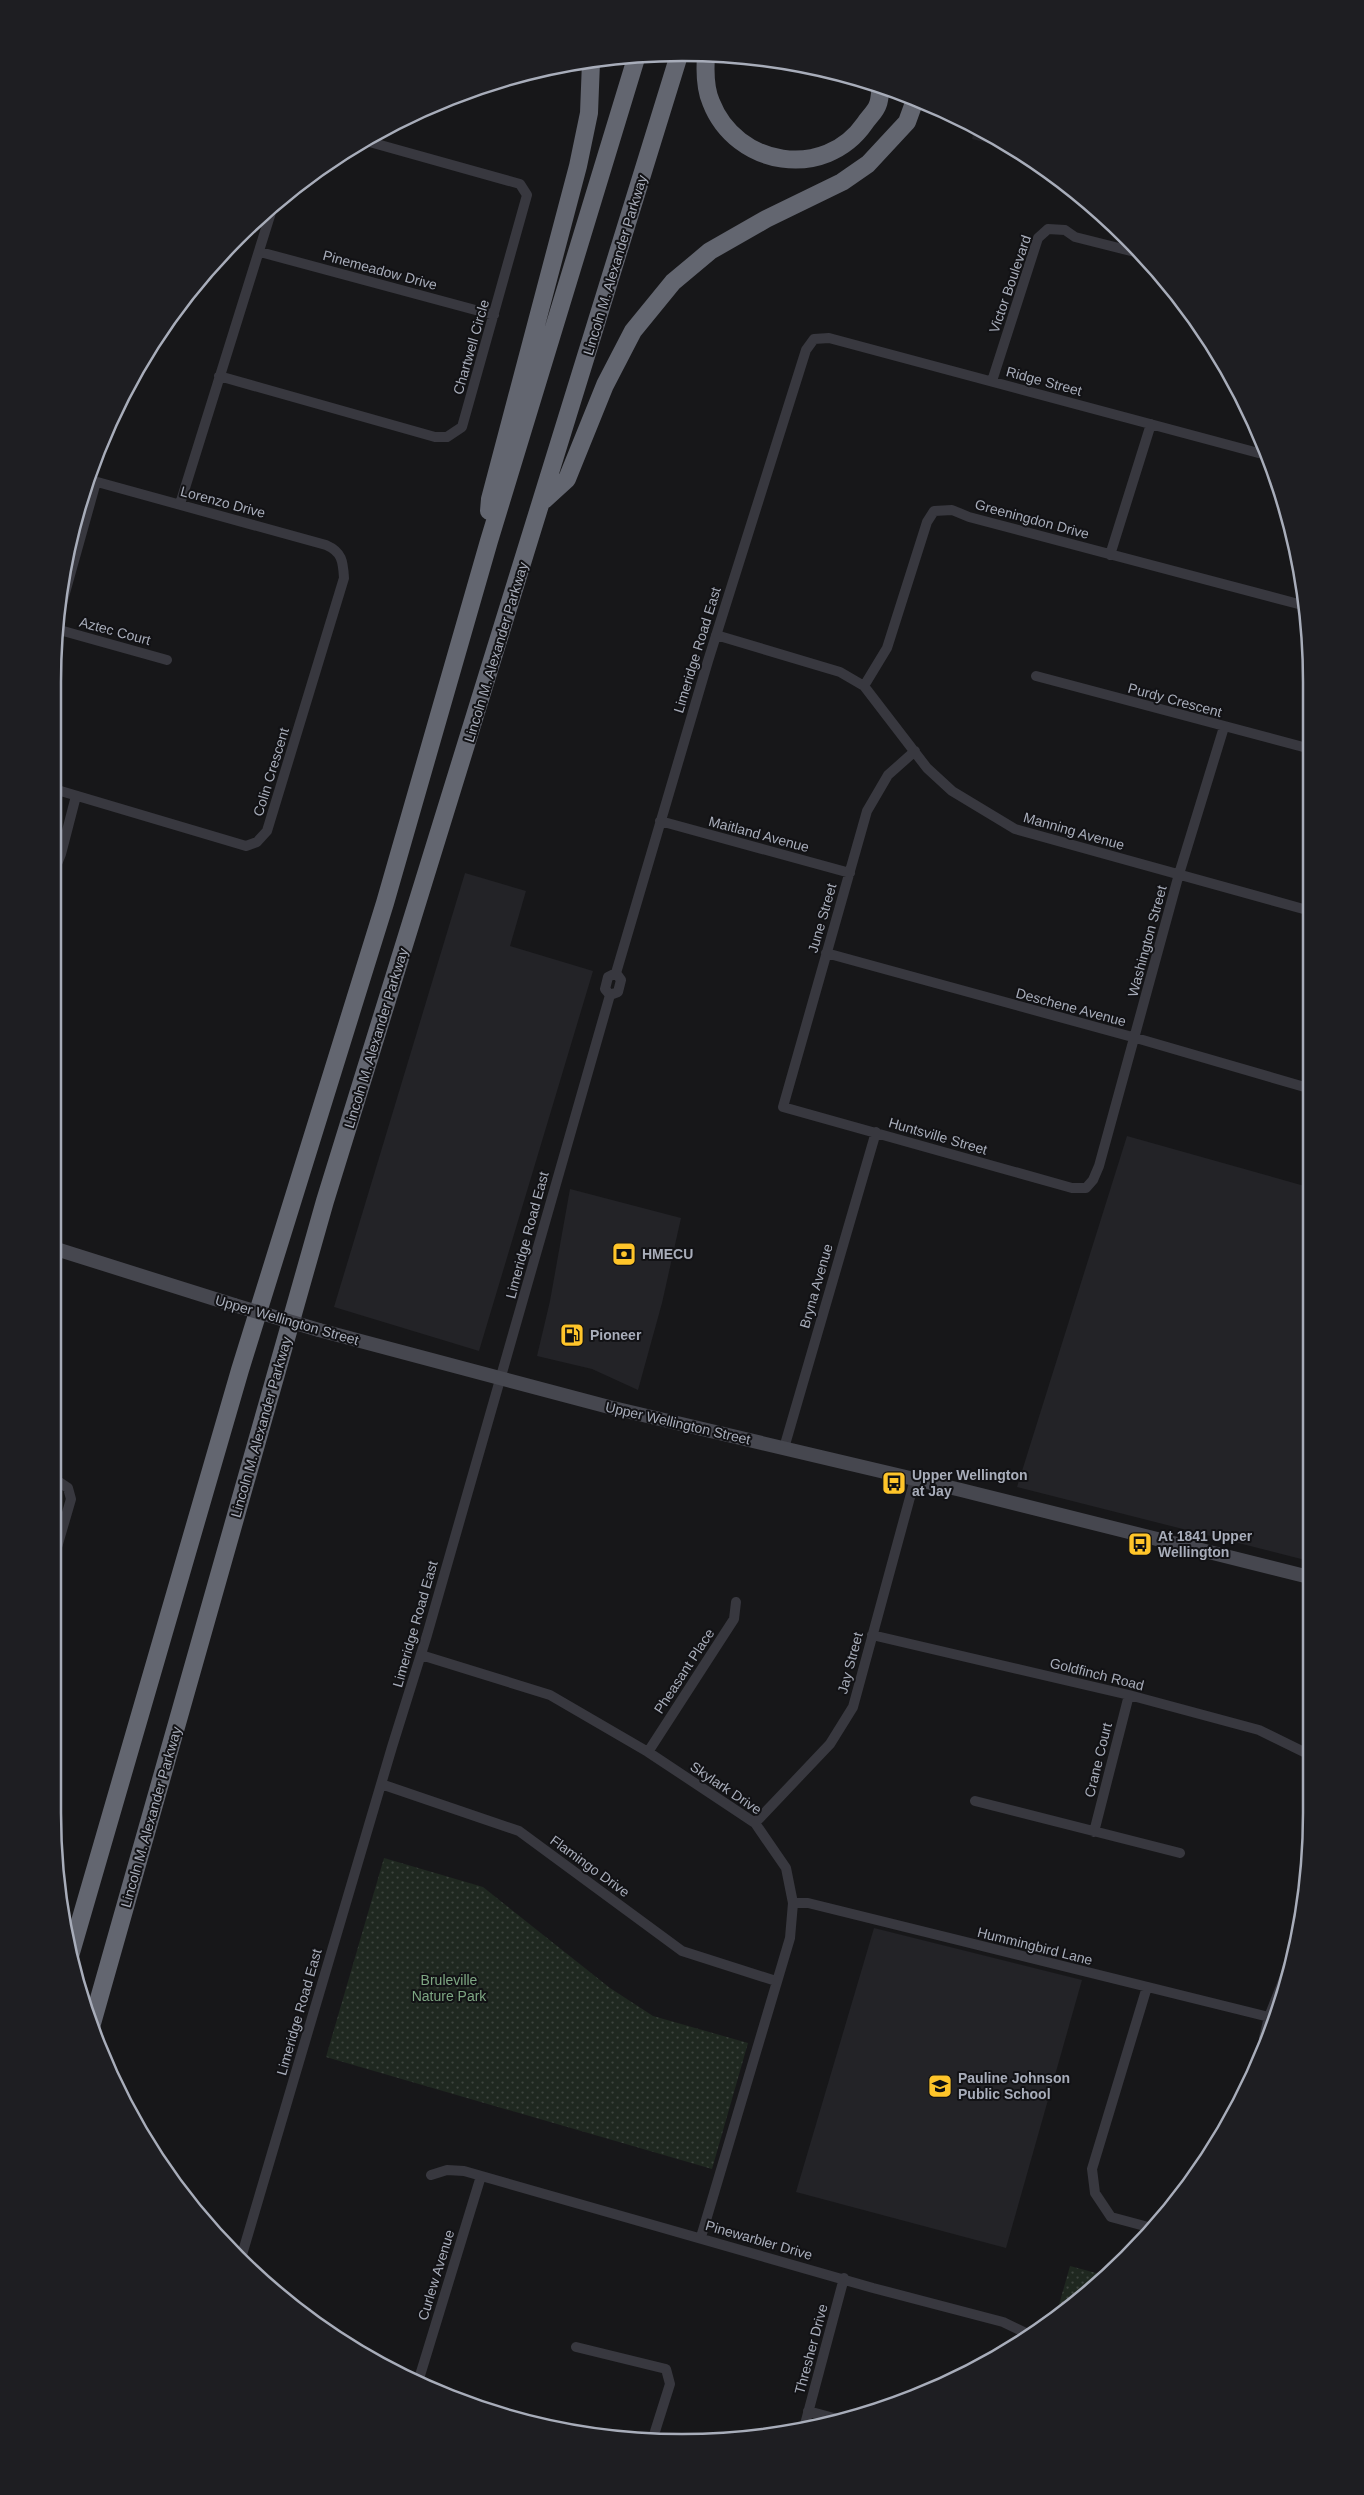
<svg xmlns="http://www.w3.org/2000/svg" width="1364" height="2495" font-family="Helvetica,sans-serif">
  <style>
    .built { fill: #232327 }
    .grass { fill: url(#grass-dots) }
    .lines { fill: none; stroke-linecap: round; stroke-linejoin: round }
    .street { stroke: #38383f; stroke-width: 10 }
    .secondary { stroke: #46474f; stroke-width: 14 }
    .highway { stroke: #636670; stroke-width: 18 }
    .secondary-bridge { stroke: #46474f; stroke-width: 14 }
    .labels { text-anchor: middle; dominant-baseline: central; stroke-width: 4; stroke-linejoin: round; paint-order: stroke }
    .street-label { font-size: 14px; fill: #a8adba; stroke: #121215 }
    .poi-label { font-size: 14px; font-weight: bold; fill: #a8adba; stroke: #121215; text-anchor: start }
    .park-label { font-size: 14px; fill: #7ea783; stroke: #121215 }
    .rim { fill: none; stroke: #a8adba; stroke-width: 2.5 }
  </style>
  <defs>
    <pattern id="grass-dots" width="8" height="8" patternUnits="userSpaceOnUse" patternTransform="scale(1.25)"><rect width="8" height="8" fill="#1f2820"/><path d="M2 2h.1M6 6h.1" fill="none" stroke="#3d443e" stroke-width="1.8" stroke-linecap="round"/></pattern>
  </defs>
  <rect width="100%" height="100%" fill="#171719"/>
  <path class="built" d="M975,127L996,137L1014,149L972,139Z
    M465,873L526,891L510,946L593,971L479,1351L334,1307Z
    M1127,1136L1308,1187L1309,1561L1017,1487Z
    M570,1189L681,1218L662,1303L638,1390L592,1369L537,1356L550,1301Z
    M874,1928L1082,1980L1006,2248L796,2192Z"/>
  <path class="grass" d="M384,1858L483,1887L610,1988L653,2016L748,2043L712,2169L326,2057Z
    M1070,2266L1107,2276L1097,2286L1055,2319Z"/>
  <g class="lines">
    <path class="street" d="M260,252L494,315
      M219,376L435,437H447L462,427L527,195L520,184L366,141
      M992,381L1038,238L1048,229L1065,230L1075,237L1135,252
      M180,504L273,206
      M1110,555L1151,424
      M58,618L96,482
      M56,629L167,660
      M716,635L840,672L864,686L927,768L952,791L1015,829L1307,910
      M1036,676L1307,748
      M864,686L887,648L927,522L934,511L952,510L969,517L1306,606
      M915,751L888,775L867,811L783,1107L1072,1188H1086L1093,1180L1099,1166L1179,874L1224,727
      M54,789L246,846L257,842L267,831L344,578C343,561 342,552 326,545L90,480
      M660,821L850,873
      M54,871L61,854L76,796
      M826,953L1136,1038L1308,1088
      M610,995L605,989L608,977L616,973L708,661L806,350L814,339L829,338L1266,455
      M610,995L618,992L621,980L616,973
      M784,1448L876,1132
      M53,1561L71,1499L68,1488L53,1478
      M872,1635L1129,1695L1259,1730L1310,1755
      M421,1655L550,1695L648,1752L755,1823L786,1868L793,1903L790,1938L701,2237
      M648,1752L734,1619L736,1602
      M381,1784L519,1831L682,1951L776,1981
      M975,1801L1180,1853
      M755,1823L830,1744L853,1707L915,1479
      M1094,1832L1129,1695
      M793,1903H808L1269,2017
      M1147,1987L1092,2169L1095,2193L1111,2217L1152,2228
      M1264,2038L1269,2017L1294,1953
      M431,2175L447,2170L464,2171L873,2288L1003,2322L1028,2334
      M241,2258L392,1747L427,1635L610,995
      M576,2347L666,2369L670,2384L652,2441
      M418,2382L481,2176
      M808,2411L845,2421
      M804,2428L844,2278"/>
    <path class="secondary" d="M53,1248L234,1305
      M319,1330L609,1407L961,1490L1309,1577"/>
    <path class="highway" d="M706,56C705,70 705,88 711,102C736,167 825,181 865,123C869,117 876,111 878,104C880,99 880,91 881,85
      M544,500L567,479L605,385L633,331L673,282L710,251L766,219L842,182L868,164L907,122L915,100
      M489,511L490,499L578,166L589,113L591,62
      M70,1956L240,1370L385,903L489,541L637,55
      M91,2027L325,1201L679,55"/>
    <path class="secondary-bridge" d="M234,1305L319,1330"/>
  </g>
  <defs>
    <g id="bank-square" transform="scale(1.25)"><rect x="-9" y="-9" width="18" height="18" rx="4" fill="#ffc52a" stroke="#121215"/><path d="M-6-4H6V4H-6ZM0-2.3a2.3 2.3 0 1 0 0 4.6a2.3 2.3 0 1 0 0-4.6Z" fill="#111"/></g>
    <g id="fuel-square" transform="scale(1.25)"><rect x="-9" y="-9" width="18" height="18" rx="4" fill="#ffc52a" stroke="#121215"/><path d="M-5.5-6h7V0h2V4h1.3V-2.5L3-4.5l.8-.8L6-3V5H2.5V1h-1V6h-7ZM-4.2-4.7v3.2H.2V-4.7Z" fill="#111"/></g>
    <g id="bus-square" transform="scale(1.25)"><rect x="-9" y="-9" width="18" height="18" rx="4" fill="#ffc52a" stroke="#121215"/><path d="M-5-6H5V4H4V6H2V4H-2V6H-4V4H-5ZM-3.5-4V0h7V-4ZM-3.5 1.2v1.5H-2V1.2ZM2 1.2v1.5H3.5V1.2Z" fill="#111"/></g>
    <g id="school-square" transform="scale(1.25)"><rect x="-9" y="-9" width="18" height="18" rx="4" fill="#ffc52a" stroke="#121215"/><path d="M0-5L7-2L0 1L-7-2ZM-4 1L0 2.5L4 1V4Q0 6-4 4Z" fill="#111"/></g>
  </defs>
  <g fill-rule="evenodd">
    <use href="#bank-square" x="624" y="1254"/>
    <use href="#fuel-square" x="572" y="1335"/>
    <use href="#bus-square" x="894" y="1483"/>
    <use href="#bus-square" x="1140" y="1544"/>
    <use href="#school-square" x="940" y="2086"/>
  </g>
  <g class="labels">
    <g class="street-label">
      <text transform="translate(615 265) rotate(-73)">Lincoln M. Alexander Parkway</text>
      <text transform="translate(380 270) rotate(15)">Pinemeadow Drive</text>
      <text transform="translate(1010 284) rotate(-71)">Victor Boulevard</text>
      <text transform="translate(471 347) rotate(-74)">Chartwell Circle</text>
      <text transform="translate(1044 381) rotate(15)">Ridge Street</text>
      <text transform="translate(223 502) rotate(15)">Lorenzo Drive</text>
      <text transform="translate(1032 519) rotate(15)">Greeningdon Drive</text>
      <text transform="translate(115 631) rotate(15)">Aztec Court</text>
      <text transform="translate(697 650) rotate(-73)">Limeridge Road East</text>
      <text transform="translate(496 652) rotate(-73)">Lincoln M. Alexander Parkway</text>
      <text transform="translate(1175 700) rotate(15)">Purdy Crescent</text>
      <text transform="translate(271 772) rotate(-73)">Colin Crescent</text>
      <text transform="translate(1074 831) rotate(16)">Manning Avenue</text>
      <text transform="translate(759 834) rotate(15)">Maitland Avenue</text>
      <text transform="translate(822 918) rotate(-74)">June Street</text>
      <text transform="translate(1147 941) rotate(-75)">Washington Street</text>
      <text transform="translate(1071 1007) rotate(15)">Deschene Avenue</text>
      <text transform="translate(376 1038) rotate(-73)">Lincoln M. Alexander Parkway</text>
      <text transform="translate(938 1136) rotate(16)">Huntsville Street</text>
      <text transform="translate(527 1235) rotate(-75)">Limeridge Road East</text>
      <text transform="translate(816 1286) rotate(-74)">Bryna Avenue</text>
      <text transform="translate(287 1320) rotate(16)">Upper Wellington Street</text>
      <text transform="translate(678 1423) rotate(13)">Upper Wellington Street</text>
      <text transform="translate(261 1427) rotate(-74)">Lincoln M. Alexander Parkway</text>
      <text transform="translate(415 1624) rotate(-74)">Limeridge Road East</text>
      <text transform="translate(850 1663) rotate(-75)">Jay Street</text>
      <text transform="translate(684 1671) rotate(-57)">Pheasant Place</text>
      <text transform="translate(1097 1674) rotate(14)">Goldfinch Road</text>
      <text transform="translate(1098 1760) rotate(-76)">Crane Court</text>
      <text transform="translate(726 1788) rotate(34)">Skylark Drive</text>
      <text transform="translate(151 1817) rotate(-74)">Lincoln M. Alexander Parkway</text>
      <text transform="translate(590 1866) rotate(36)">Flamingo Drive</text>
      <text transform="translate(1035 1946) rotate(14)">Hummingbird Lane</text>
      <text transform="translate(299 2012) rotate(-74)">Limeridge Road East</text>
      <text transform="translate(759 2240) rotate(16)">Pinewarbler Drive</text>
      <text transform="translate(436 2275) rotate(-73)">Curlew Avenue</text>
      <text transform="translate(811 2349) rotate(-75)">Thresher Drive</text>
    </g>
    <g class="poi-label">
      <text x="642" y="1254">HMECU</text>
      <text x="590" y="1335">Pioneer</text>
      <text x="912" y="1475">Upper Wellington<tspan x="912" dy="16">at Jay</tspan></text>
      <text x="1158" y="1536">At 1841 Upper<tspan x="1158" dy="16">Wellington</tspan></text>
      <text x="958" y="2078">Pauline Johnson<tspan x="958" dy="16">Public School</tspan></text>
    </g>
    <g class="park-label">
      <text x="449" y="1980">Bruleville<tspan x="449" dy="16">Nature Park</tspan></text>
    </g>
  </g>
  <path d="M0 0H1364V2495H0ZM682 61H682A621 621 0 0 1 1303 682V1813A621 621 0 0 1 682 2434H682A621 621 0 0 1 61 1813V682A621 621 0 0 1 682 61Z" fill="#1e1e22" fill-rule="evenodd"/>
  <path class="rim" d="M682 61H682A621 621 0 0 1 1303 682V1813A621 621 0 0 1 682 2434H682A621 621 0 0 1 61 1813V682A621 621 0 0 1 682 61Z"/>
</svg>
